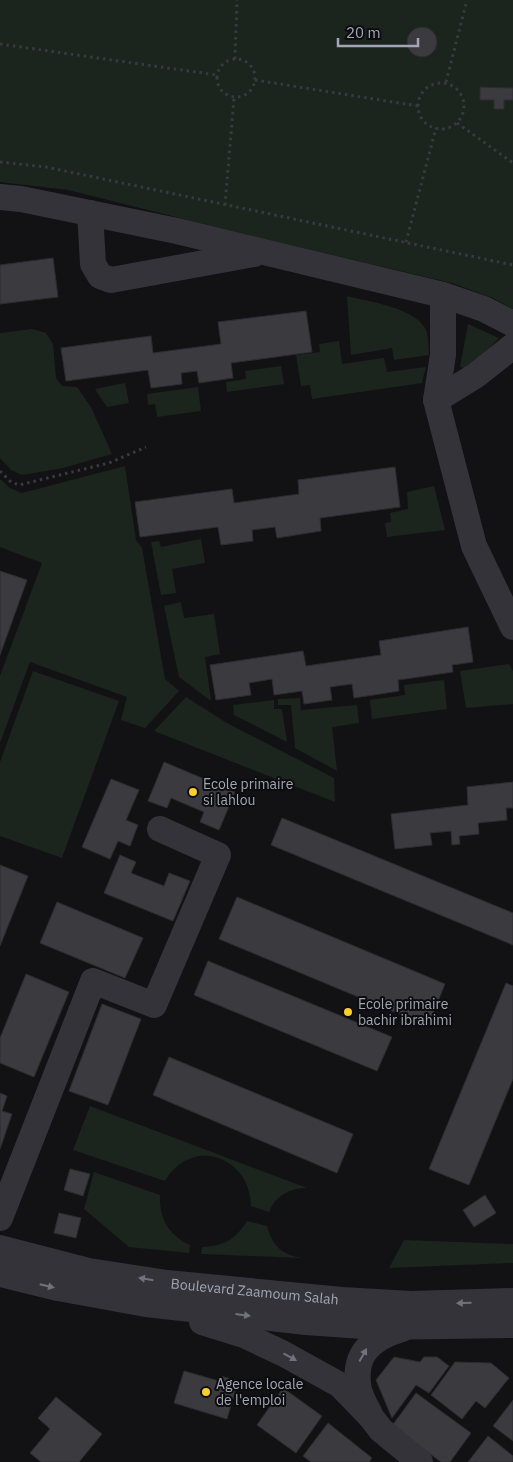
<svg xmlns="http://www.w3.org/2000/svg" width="513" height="1462" font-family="'IBM Plex Sans',sans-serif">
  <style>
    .green { fill: #1c241e }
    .building { fill: #3a3a3f; stroke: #2d2c30 }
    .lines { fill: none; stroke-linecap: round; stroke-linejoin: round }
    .path { stroke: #393a40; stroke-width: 3; stroke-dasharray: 2.5 4; stroke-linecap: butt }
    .minor { stroke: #333339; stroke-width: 26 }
    .oneway { fill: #71727d }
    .poi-dot { fill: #f8d126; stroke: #0d0d0f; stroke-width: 2 }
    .labels { text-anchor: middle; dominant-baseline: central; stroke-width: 4; stroke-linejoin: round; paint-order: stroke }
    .poi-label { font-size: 14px; fill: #a3a6b5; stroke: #0d0d0f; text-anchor: start }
    .street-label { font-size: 14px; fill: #a3a6b5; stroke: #0d0d0f }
  </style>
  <rect width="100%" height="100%" fill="#121214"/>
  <path class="green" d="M0,0H513V309L493,298L452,283L256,237L68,190L0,182Z
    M347,296C369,302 413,307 425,328C429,334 428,347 429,355L394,360L392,348L351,355Z
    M468,324L499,338L468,369L460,367Z
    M32,329L46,333L53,344L56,378L62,386L77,387L91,407L112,454L63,468L22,475L11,470L0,458V333Z
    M339,341L342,364L384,358L387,372L426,367L422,383L312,399L310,385L301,386L296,355L320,352L319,344Z
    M281,366L284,384L227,392L226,382L246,379L245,371Z
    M125,383L129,403L107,407L95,389Z
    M198,387L201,411L157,417L155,404L148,405L147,394Z
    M125,466L136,540L142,548L165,679L179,691L145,728L121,720L127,697L30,662L0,743V676L42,563L0,547V479L10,488L22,493Z
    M434,486L445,530L387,537L385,523L391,522L390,513L408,509L407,492Z
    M201,539L205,563L172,569L176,593L161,595L151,542L159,541L161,547Z
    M181,602L184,618L214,614L220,654L205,657L211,701L179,677L164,606Z
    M509,664L513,671V704L466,708L460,671Z
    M33,671L119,701L62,858L0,836V762Z
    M444,680L447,709L372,719L370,700L405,695L404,685Z
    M186,697L227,723L334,778L335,802L154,731Z
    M300,698L301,710L357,705L359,723L332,727L337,771L295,748L291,705H278V699Z
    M274,700V709H282L287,742L234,715L233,705Z
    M90,1106L307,1188C290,1188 276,1195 269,1212L251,1206C250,1155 191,1136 165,1181L73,1150Z
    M94,1172L160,1195C159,1219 169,1235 190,1245L189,1253L129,1247L84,1209Z
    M247,1221L267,1226C272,1245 282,1255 302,1258L201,1254L202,1247C224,1246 235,1240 247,1221Z
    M404,1240L513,1244V1263L389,1268Z"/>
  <path class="building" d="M407 42a15 15 0 1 1 30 0a15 15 0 1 1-30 0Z
    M480,87L513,88V100H504V109H494V100H480Z
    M53,258L58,297L0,304V265Z
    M306,311L312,352L231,363L233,378L199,383L197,371L181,373L182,384L151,388L148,370L66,381L61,348L151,336L153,353L221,344L218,322Z
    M395,467L400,507L320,518L321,531L277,538L275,527L252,530L253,541L221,545L218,527L140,537L135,502L232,489L234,503L299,494L298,480Z
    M0,571L27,580L0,655Z
    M468,627L473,662L452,665L453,672L398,680L399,691L354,698L352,684L330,687L332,700L304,704L302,691L274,695L272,679L249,683L251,695L216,700L210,665L303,651L306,666L381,655L379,641Z
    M164,762L235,792L219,830L200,822L204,812L171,798L167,808L148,801Z
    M111,779L139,790L126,820L138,825L130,846L118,841L110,859L82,847Z
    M513,782V808H506L507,820L478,823L479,834L459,836L460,844L452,845L451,831L430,833L432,845L395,849L391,814L468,805L467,787Z
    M282,818L513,913V945L271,845Z
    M120,855L136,862L131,873L164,886L169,873L190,881L173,921L104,893Z
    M0,865L28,876L0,946Z
    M237,897L445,984L428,1026L219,939Z
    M57,902L143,938L125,978L40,943Z
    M208,961L392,1037L377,1071L194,995Z
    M26,974L69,992L34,1077L0,1063V1038Z
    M506,983L513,986V1079L469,1185L429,1169Z
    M102,1004L141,1019L108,1105L69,1091Z
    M169,1057L353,1134L337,1173L153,1095Z
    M0,1093L7,1096L2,1111L12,1114L0,1149Z
    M70,1169L90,1174L83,1196L64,1190Z
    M485,1195L496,1213L474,1227L463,1210Z
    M59,1213L81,1218L76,1238L54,1233Z
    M394,1357L420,1362L424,1357H437L449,1366L429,1393L416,1385L392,1418L376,1380Z
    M455,1362L491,1363L509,1378L485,1408L476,1401L462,1419L431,1395Z
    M184,1371L219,1381L221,1376L238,1381L227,1419L174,1403Z
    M283,1388L322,1416L296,1453L257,1425Z
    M416,1393L471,1433L450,1462H441L392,1426Z
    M56,1397L102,1434L79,1462H41L30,1453L50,1429L38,1418Z
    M513,1400V1441L493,1426Z
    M328,1423L372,1458L369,1462H311L303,1456Z
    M488,1436L513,1456V1462H468Z"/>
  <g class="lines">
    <path class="path" d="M0,44L217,75
      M217 78a19 19 0 1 1 38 0a19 19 0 1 1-38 0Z
      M235,59L237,0
      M255,80L418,106
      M446,82L467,0
      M418 106a23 23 0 1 1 46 0a23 23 0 1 1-46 0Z
      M457,123L513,163
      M0,162L46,167L513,265
      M225,205L234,98
      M406,242L436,128
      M0,471L11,482L19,485L109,463L146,447"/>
    <g class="minor">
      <path d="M0,197L21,199L177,231L443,295L484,309L513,324"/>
      <path d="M90,213L93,264L100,276L111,280L254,254"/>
      <path d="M443,295V355L436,400L474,546L513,627"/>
      <path d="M436,400L475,376L513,346"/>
      <path d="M0,1218L93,981L154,1005L218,855L160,829"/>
      <path id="s1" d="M0,1248L89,1271L167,1283L342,1300L411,1304L513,1301"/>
      <path d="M0,1274L58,1288L146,1304L306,1322L377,1327L513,1325"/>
      <path d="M202,1322L244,1335L284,1354L340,1385L371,1417L381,1430L420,1462"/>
      <path d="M369,1412C365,1405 361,1397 359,1390C352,1355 371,1338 402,1329"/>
    </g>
  </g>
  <defs><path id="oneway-solid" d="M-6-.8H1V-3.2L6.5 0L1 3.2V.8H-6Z" transform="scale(1.25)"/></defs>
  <g class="oneway">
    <use href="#oneway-solid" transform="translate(146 1279) rotate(-171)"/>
    <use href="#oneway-solid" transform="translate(47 1286) rotate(13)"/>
    <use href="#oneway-solid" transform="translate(464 1303) rotate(179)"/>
    <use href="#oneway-solid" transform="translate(243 1315) rotate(7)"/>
    <use href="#oneway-solid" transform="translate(363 1355) rotate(-61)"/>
    <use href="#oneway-solid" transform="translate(290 1357) rotate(29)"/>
  </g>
  <g class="poi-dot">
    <circle cx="193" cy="792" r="5"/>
    <circle cx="348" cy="1012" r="5"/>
    <circle cx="206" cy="1392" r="5"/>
  </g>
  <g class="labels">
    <g class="poi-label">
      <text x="203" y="784">Ecole primaire<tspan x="203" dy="16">si lahlou</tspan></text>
      <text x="358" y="1004">Ecole primaire<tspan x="358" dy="16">bachir ibrahimi</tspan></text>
      <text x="216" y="1384">Agence locale<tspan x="216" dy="16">de l'emploi</tspan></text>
    </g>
    <g class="street-label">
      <text stroke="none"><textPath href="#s1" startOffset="259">Boulevard Zaamoum Salah</textPath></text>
    </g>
  </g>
  <path d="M338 38v8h80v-8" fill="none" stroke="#a3a6b5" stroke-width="2.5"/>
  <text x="346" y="38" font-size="15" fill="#a3a6b5" stroke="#0d0d0f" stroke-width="4" paint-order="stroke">20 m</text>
</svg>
